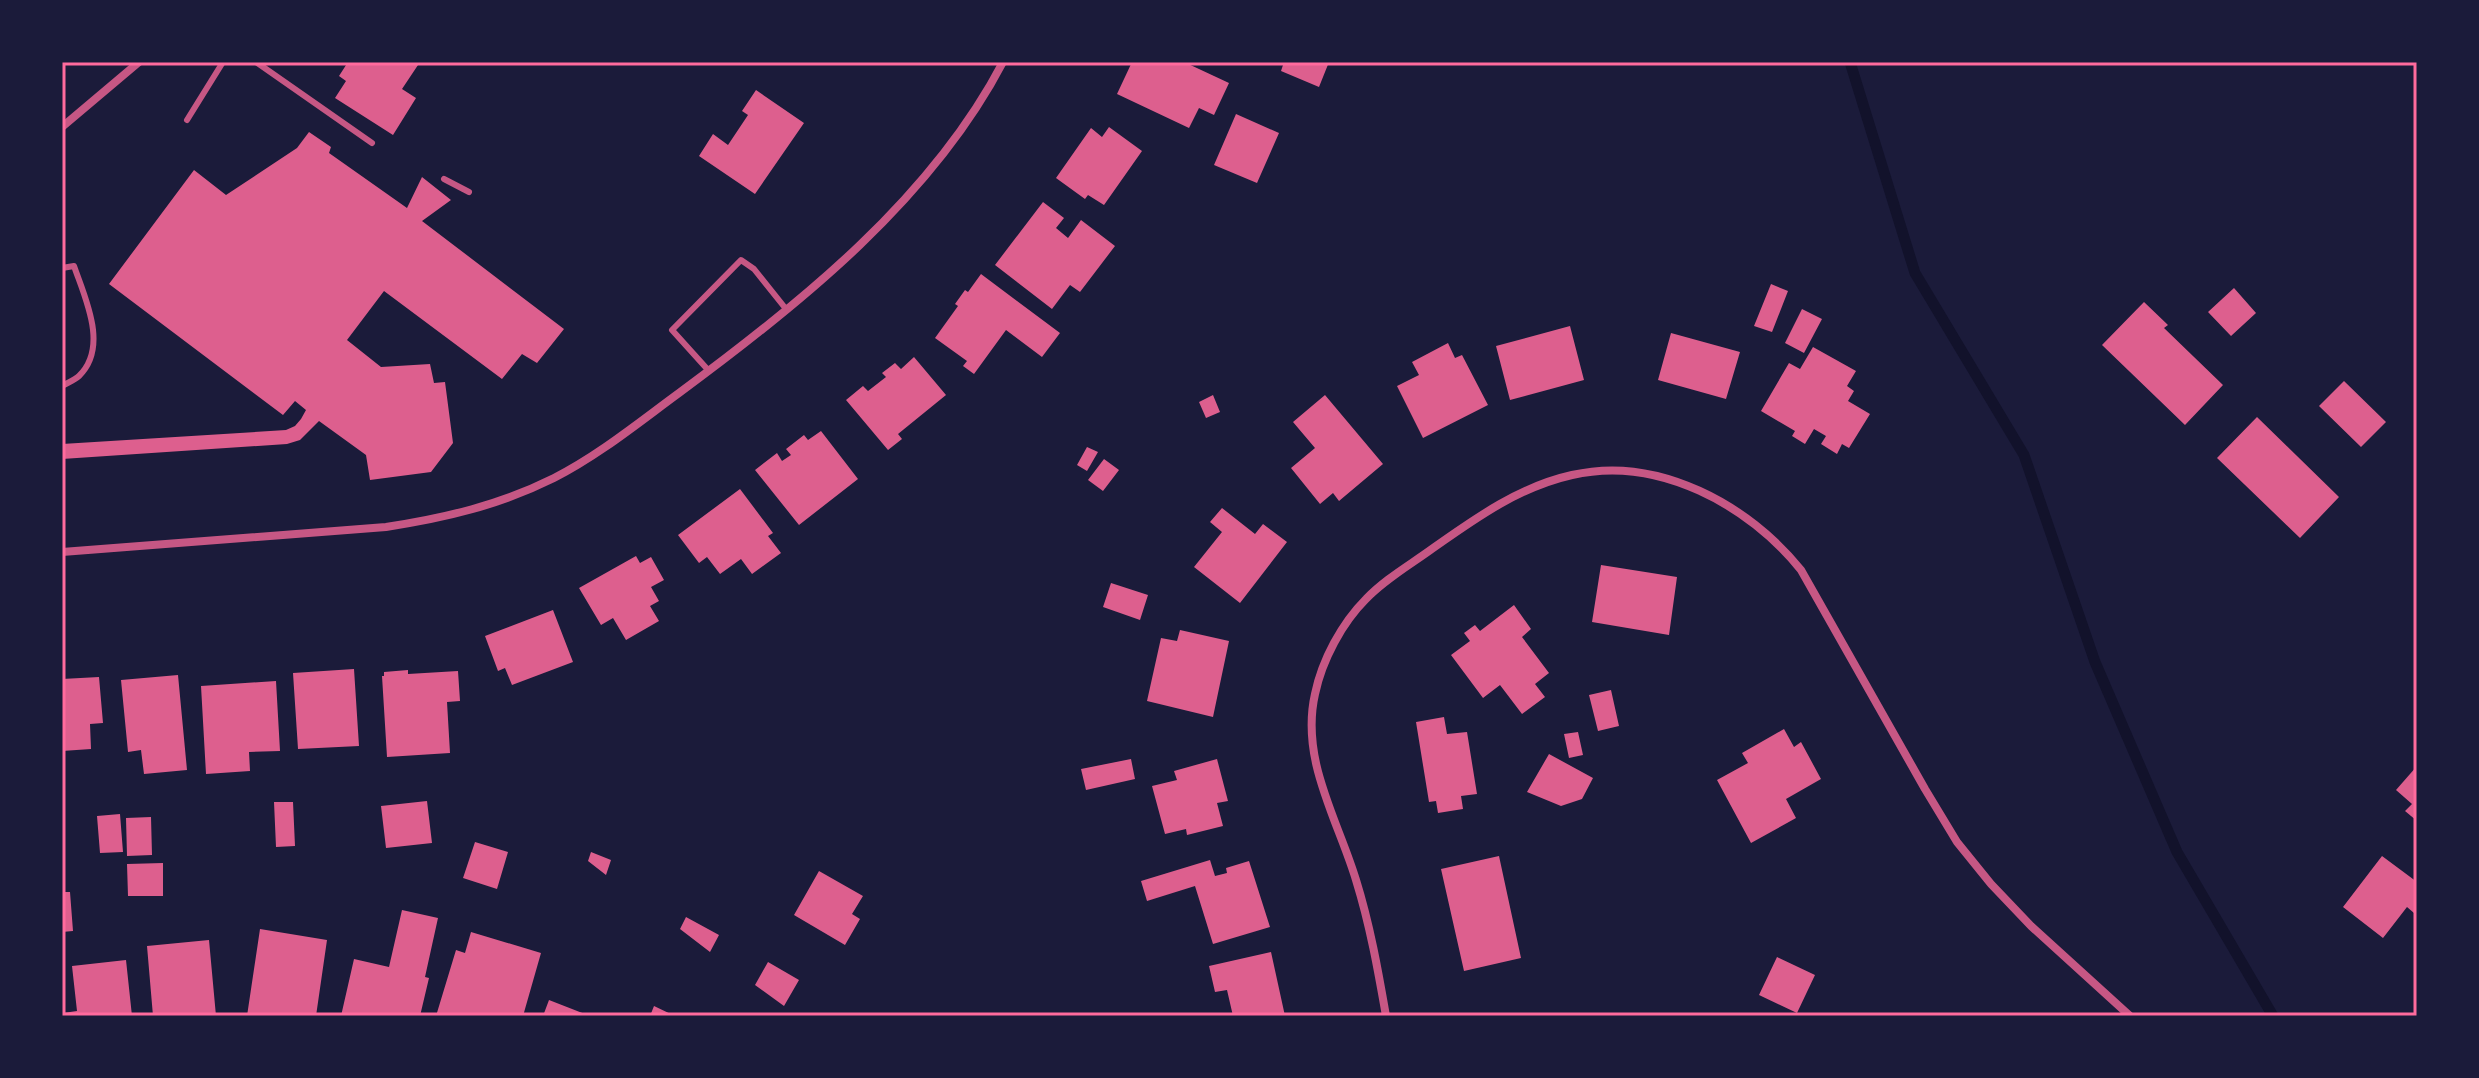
<svg xmlns="http://www.w3.org/2000/svg" width="2479" height="1078" font-family="Cabin,sans-serif">
  <style>
    .lines { fill: none; stroke-linecap: round; stroke-linejoin: round }
    .stream { stroke: #12122b; stroke-width: 11 }
    .building { fill: #dd5f8e }
    .service { stroke: #c65784; stroke-width: 6 }
    .minor { stroke: #c65784; stroke-width: 8 }
    .neatline { fill: none; stroke: #ff6b9d; stroke-width: 3 }
  </style>
  <rect width="100%" height="100%" fill="#1b1b3a"/>
  <g class="lines">
    <path class="stream" d="M1850,62L1915,273L2024,455L2095,662L2177,852L2273,1016"/>
  </g>
  <path class="building" d="M348,62H420L402,89L416,98L393,135L335,98L346,81L339,76Z
    M1132,62H1184L1229,83L1214,115L1199,108L1189,128L1117,94Z
    M1284,62H1329L1319,87L1281,71Z
    M756,90L804,123L755,194L699,156L713,134L728,145L748,115L742,111Z
    M1236,114L1279,133L1257,183L1214,165Z
    M1109,127L1142,151L1104,205L1088,195L1085,199L1056,178L1091,128L1102,137Z
    M309,132L331,147L329,153L407,208L422,177L451,200L422,221L564,329L537,363L522,354L502,379L384,291L347,340L381,367L430,364L434,383L445,382L453,443L431,472L370,480L366,455L319,421L300,440L287,444L62,459V444L286,430L295,426L301,419L306,410L295,401L283,415L109,284L194,170L226,195L297,148Z
    M1043,202L1064,218L1056,228L1068,238L1081,220L1115,246L1080,292L1070,285L1052,309L995,265Z
    M981,274L1060,333L1042,357L1006,330L974,374L963,366L967,361L935,338L958,306L955,304L965,290L968,292Z
    M1771,284L1788,291L1772,332L1754,326Z
    M2234,288L2256,313L2231,336L2208,312Z
    M2144,302L2168,325L2164,328L2223,385L2185,425L2102,345Z
    M1802,309L1822,319L1804,353L1785,343Z
    M1570,326L1584,380L1510,400L1496,346Z
    M1671,333L1740,352L1726,399L1658,380Z
    M1448,343L1455,358L1462,355L1488,405L1423,438L1397,386L1419,375L1412,362Z
    M1813,347L1856,371L1847,386L1854,391L1848,401L1870,414L1849,448L1842,444L1837,454L1821,444L1826,436L1814,429L1805,444L1792,436L1795,431L1761,411L1789,363L1800,369Z
    M914,357L946,395L898,434L902,439L888,450L846,400L863,386L868,391L886,377L882,373L895,363L901,369Z
    M2344,381L2386,422L2361,447L2319,406Z
    M1213,395L1220,412L1206,418L1199,402Z
    M1325,395L1383,464L1339,501L1333,493L1320,504L1291,468L1315,448L1293,422Z
    M2257,417L2339,497L2300,538L2217,458Z
    M821,431L858,479L799,525L755,470L777,453L782,461L791,455L786,449L804,435L808,440Z
    M1087,447L1098,452L1087,471L1077,465Z
    M1104,459L1119,470L1103,491L1088,480Z
    M740,489L773,533L768,536L781,553L752,574L741,559L720,574L707,557L699,563L678,535Z
    M1222,508L1255,534L1263,524L1287,542L1240,603L1194,567L1222,532L1210,522Z
    M636,556L640,563L651,557L664,580L651,587L659,601L650,606L659,621L626,640L613,618L601,625L579,588Z
    M1601,565L1677,577L1669,635L1592,622Z
    M1111,583L1148,595L1140,620L1103,607Z
    M1514,605L1531,629L1522,637L1549,673L1535,684L1545,697L1522,714L1500,685L1483,698L1451,655L1470,641L1464,633L1475,625L1480,631Z
    M553,610L573,662L512,685L505,668L498,671L485,636Z
    M1180,630L1229,641L1213,717L1147,701L1161,638L1177,641Z
    M354,669L359,746L298,749L293,673Z
    M408,670V674L458,671L460,701L447,702L450,753L387,757L382,676H384V672Z
    M178,675L187,770L144,774L141,750L128,752L121,680Z
    M99,677L103,723L90,724L91,749L62,751V679Z
    M276,681L280,751L249,752L250,771L206,774L201,686Z
    M1611,690L1619,726L1598,731L1589,695Z
    M1444,717L1447,734L1467,732L1477,794L1461,796L1463,809L1438,813L1436,801L1429,802L1416,722Z
    M1784,729L1794,747L1801,742L1821,779L1786,799L1796,818L1751,843L1717,780L1748,763L1742,753Z
    M1578,732L1583,755L1569,758L1564,734Z
    M1549,754L1593,778L1582,799L1561,806L1527,792Z
    M1131,759L1135,779L1086,790L1081,769Z
    M1217,759L1228,801L1217,803L1223,826L1187,835L1186,829L1165,834L1152,786L1177,780L1174,771Z
    M2417,766V821L2405,811L2412,804L2396,790Z
    M427,801L432,843L386,848L381,806Z
    M274,802H293L295,846L276,847Z
    M120,814L123,852L100,853L97,816Z
    M151,817L152,855L127,856L126,818Z
    M475,842L508,852L497,889L463,878Z
    M591,852L611,860L606,875L588,861Z
    M1499,856L1521,958L1464,971L1441,869Z
    M2382,856L2417,882V910L2414,913L2407,907L2383,938L2343,907Z
    M1210,860L1215,876L1227,873L1226,868L1249,861L1270,927L1213,944L1195,886L1147,901L1141,881Z
    M163,863V896H128L127,864Z
    M819,871L863,896L852,914L860,919L845,945L794,915Z
    M62,892H70L73,931L62,932Z
    M402,910L438,918L425,977L429,978L420,1016H341L354,959L389,967Z
    M686,917L719,935L710,952L680,929Z
    M260,929L327,940L316,1016H247Z
    M471,932L541,953L523,1016H436L456,950L465,953Z
    M209,940L216,1016H153L147,946Z
    M1271,952L1285,1016H1233L1227,990L1215,992L1209,966Z
    M1777,957L1815,975L1797,1013L1759,995Z
    M126,960L132,1016H64L63,1013L77,1011L72,966Z
    M768,962L799,980L784,1006L755,985Z
    M549,1000L590,1016H543Z
    M654,1006L675,1016H650Z"/>
  <g class="lines">
    <path class="service" d="M256,62L372,143
      M187,120L223,62
      M444,179L469,192
      M62,268L74,266C85,298 109,347 79,376C75,380 67,383 62,386
      M709,371L672,330L741,260L754,269L786,309"/>
    <path class="minor" d="M62,127L139,62
      M62,552L386,527C445,518 500,505 554,478C599,455 638,423 679,393C800,304 932,198 1003,62
      M1386,1016C1378,970 1370,925 1356,880C1338,820 1300,760 1315,694C1322,660 1342,623 1366,599C1384,580 1408,566 1429,551C1473,520 1518,487 1572,475C1658,455 1749,505 1801,570L1925,789L1957,842L1991,884L2031,926L2130,1016"/>
  </g>
  <rect width="2479" height="1078" fill="none" stroke="#1b1b3a" stroke-width="128"/>
  <rect x="64" y="64" width="2351" height="950" class="neatline"/>
</svg>
